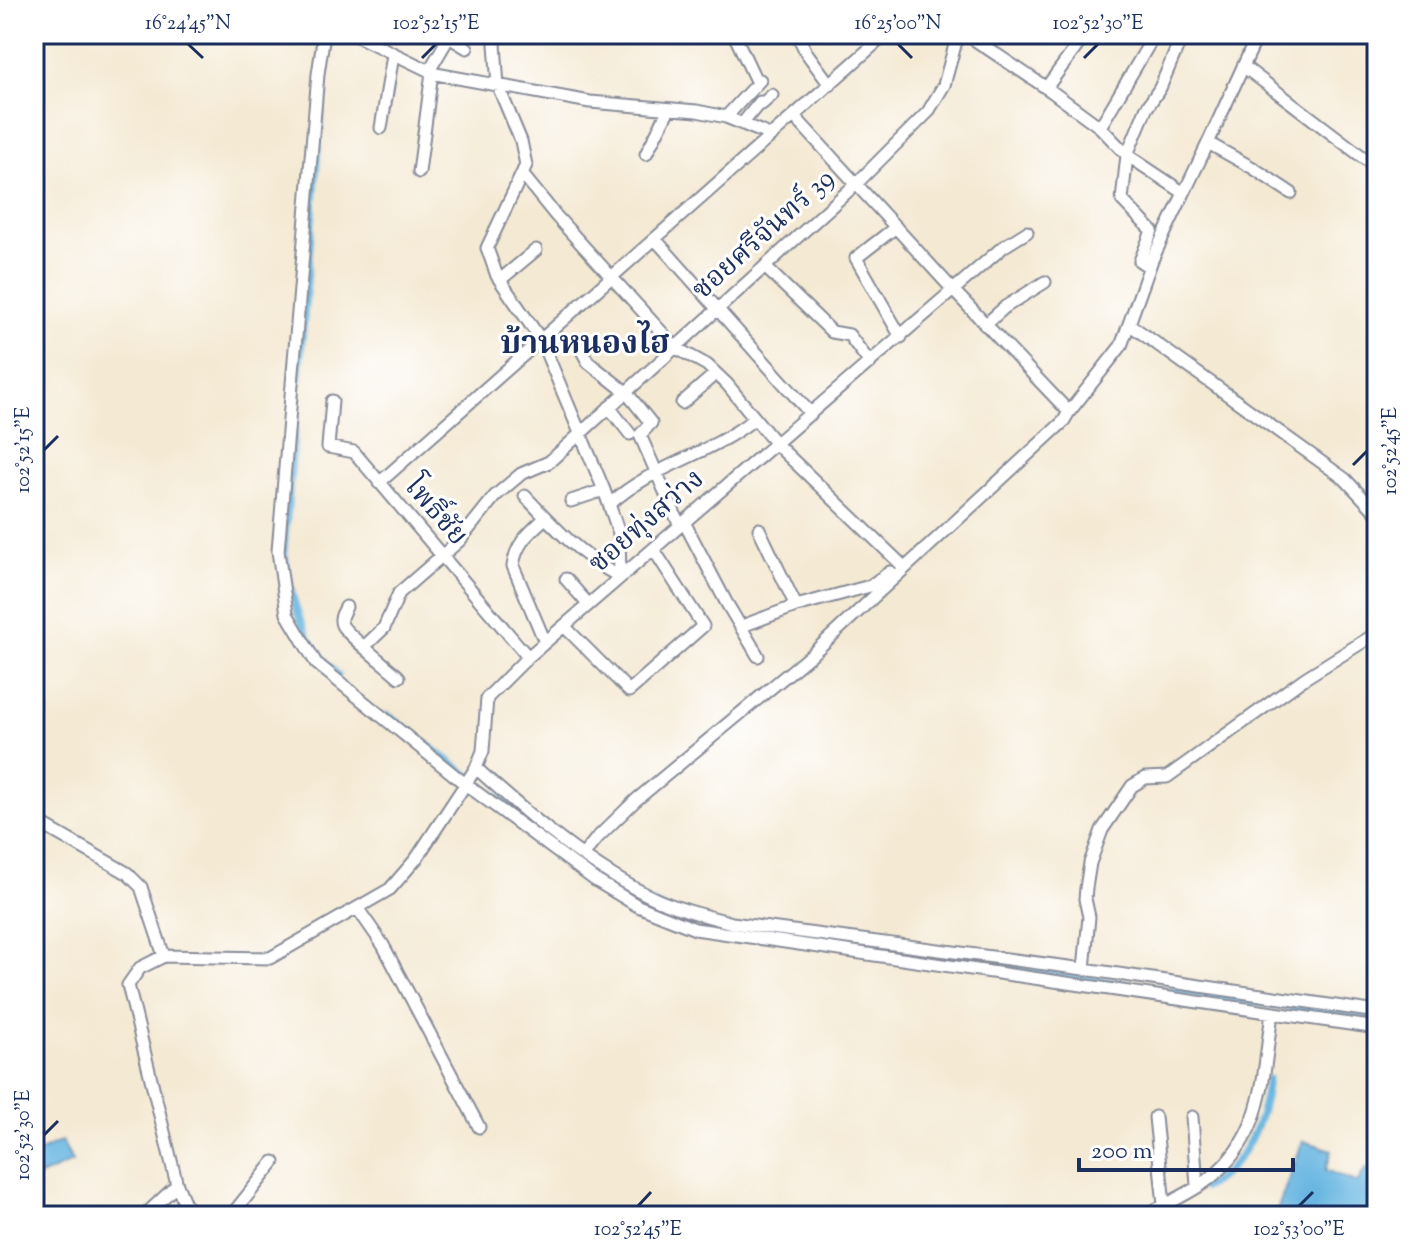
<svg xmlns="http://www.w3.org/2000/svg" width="1411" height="1250" font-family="'Sorts Mill Goudy','Noto Serif Thai',serif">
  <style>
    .water { fill: #67b6e1; stroke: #4172a0; stroke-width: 2 }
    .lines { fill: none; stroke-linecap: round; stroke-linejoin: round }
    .canal { stroke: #67b6e1; stroke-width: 7 }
    .minor-casing { stroke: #888c98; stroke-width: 15 }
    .minor { stroke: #fff; stroke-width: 11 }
    .ticks { fill: none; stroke: #1b2f5e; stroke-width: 3 }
    .labels { text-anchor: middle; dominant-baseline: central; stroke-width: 6; stroke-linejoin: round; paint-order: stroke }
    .street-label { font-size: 28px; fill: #1b2f5e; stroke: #fff }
    .quarter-label { font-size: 32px; font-weight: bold; fill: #1b2f5e; stroke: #fff }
    .neatline { fill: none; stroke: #1b2f5e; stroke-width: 3 }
    .ticks-label { font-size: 20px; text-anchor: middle; fill: #1b2f5e }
  </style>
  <rect width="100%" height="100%" fill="#fff"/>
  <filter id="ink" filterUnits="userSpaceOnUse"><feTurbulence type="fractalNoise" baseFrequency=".0125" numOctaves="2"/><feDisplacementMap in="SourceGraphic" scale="16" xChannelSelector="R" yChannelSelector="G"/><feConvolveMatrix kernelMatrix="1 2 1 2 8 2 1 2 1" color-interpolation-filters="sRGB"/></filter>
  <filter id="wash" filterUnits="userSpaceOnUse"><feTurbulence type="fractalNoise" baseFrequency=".006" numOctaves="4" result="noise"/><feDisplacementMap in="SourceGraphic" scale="32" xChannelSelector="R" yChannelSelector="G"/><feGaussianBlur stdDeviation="1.8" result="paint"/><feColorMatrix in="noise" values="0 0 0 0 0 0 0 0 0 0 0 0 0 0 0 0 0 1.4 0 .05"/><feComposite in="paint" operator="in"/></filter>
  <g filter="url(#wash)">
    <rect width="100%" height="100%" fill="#f4e9d3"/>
    <path class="water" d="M62,1141L72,1162L35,1178L34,1154Z
      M1303,1141L1332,1150L1326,1170L1357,1183L1366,1168L1377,1177V1216H1316L1310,1213L1308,1216H1275Z"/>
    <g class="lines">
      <path class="canal" d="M332,34L325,69L284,550C293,603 298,635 338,675
        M388,715L538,828
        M579,860C624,894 674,919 730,927
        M798,937L1377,1020
        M1204,1188C1244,1166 1263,1123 1268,1079"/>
    </g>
  </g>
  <g filter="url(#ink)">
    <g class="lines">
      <g class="minor-casing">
        <path id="minor" d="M324,34L318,74L278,551L287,614L316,663L464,783L595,880L638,906L695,929L1377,1028
          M353,34L436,74L590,102L697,111L726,117L772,136
          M444,34L467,48
          M498,34L495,44L498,86L521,141L526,165L487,248L497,276L541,340L604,490L619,533L620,577C582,557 554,527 525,496
          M734,34L757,83
          M797,34L806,52L830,85
          M966,34L1051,91L1100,127L1127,155L1184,193L1152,260L1121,346L1069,412
          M1243,66L1377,168
          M429,71L449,37
          M1046,88L1086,34
          M726,117L760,80
          M742,124L760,102L762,104L772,95
          M1100,127L1155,34
          M381,128L393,55
          M1208,143L1258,34
          M646,154L669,109
          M419,172L432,72
          M522,174L556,216L676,348L707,365L727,384L776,444L905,568
          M1184,193L1208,143L1253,168L1291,193
          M896,227L856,258L901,337
          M655,239L811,414
          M765,267L832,332L849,335L870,363
          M1149,267L1140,261L1152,231L1122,200L1127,155L1146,109L1160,88L1183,34
          M500,280L536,250
          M1129,324L1345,479L1377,513
          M985,325L1005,307L1045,282
          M581,349L588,362L626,392L651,423L640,435L680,526
          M332,401L328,447L354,452L528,657
          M682,403L715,374
          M609,407L630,434
          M379,483L886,34
          M571,501L604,490
          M610,504C652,465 711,455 755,418
          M684,522L726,602L758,656
          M759,529L796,606
          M566,579L588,604
          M346,607C343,613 339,618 342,625C346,634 388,667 399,677
          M564,626L629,691L703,626L654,550
          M742,626L796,606L870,586L890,572
          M545,642L513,566C516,543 529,533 545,518
          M365,646L384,628L399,593L460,540L495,496L521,474L549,462L856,184L928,112L944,85L958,34
          M34,703V708
          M476,768C528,815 591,869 656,899C680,910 707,916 732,923L1084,969L1377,1012
          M34,820L127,873L141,887L164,956
          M584,854L596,839L636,800L812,654L1063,422L1069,412L954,291L794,116
          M358,909L383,945L479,1127
          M1084,969L1089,917L1085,899L1086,888L1090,863L1102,830L1132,786L1145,778L1167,777L1305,678L1377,633
          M1155,1117L1164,1205
          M1192,1117L1197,1186
          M177,1185L190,1216
          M144,1216L177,1185L128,985L140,968L164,956L270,958L390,889L416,859L476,768L483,751L487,698L528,657L1003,247L1027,232
          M231,1216L274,1162
          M1144,1216C1165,1204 1190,1194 1209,1179C1265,1134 1262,1079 1272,1014"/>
      </g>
      <use href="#minor" class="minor"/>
    </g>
  </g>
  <path class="ticks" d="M188,44L203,58M898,44L912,58M422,58L436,44M1084,58L1098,44M44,450L58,436M1353,465L1367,451M44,1135L58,1121M638,1206L651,1192M1299,1206L1313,1192"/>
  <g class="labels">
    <g class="street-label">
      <text transform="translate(764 235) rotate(-42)">ซอยศรีจันทร์ 39</text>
      <text transform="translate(435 512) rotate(49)">โพธิ์ชัย</text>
      <text transform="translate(647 522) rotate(-41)">ซอยทุ่งสว่าง</text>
    </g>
    <g class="quarter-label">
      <text x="585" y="345">บ้านหนองไฮ</text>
    </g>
  </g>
  <rect width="1411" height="1250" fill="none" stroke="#fff" stroke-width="88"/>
  <path d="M1079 1158v12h214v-12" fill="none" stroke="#1b2f5e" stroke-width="4"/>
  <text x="1091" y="1158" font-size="24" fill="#1b2f5e" stroke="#ffffff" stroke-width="6" paint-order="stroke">200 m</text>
  <rect x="44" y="44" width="1323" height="1162" class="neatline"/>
  <g class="ticks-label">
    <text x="188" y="29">16°24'45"N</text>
    <text x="436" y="29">102°52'15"E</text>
    <text x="898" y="29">16°25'00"N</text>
    <text x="1098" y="29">102°52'30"E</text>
    <text transform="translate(22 450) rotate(-90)" y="7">102°52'15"E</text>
    <text transform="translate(1389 451) rotate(-90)" y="7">102°52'45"E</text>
    <text transform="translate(22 1135) rotate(-90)" y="7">102°52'30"E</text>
    <text x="638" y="1235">102°52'45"E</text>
    <text x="1299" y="1235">102°53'00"E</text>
  </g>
</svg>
